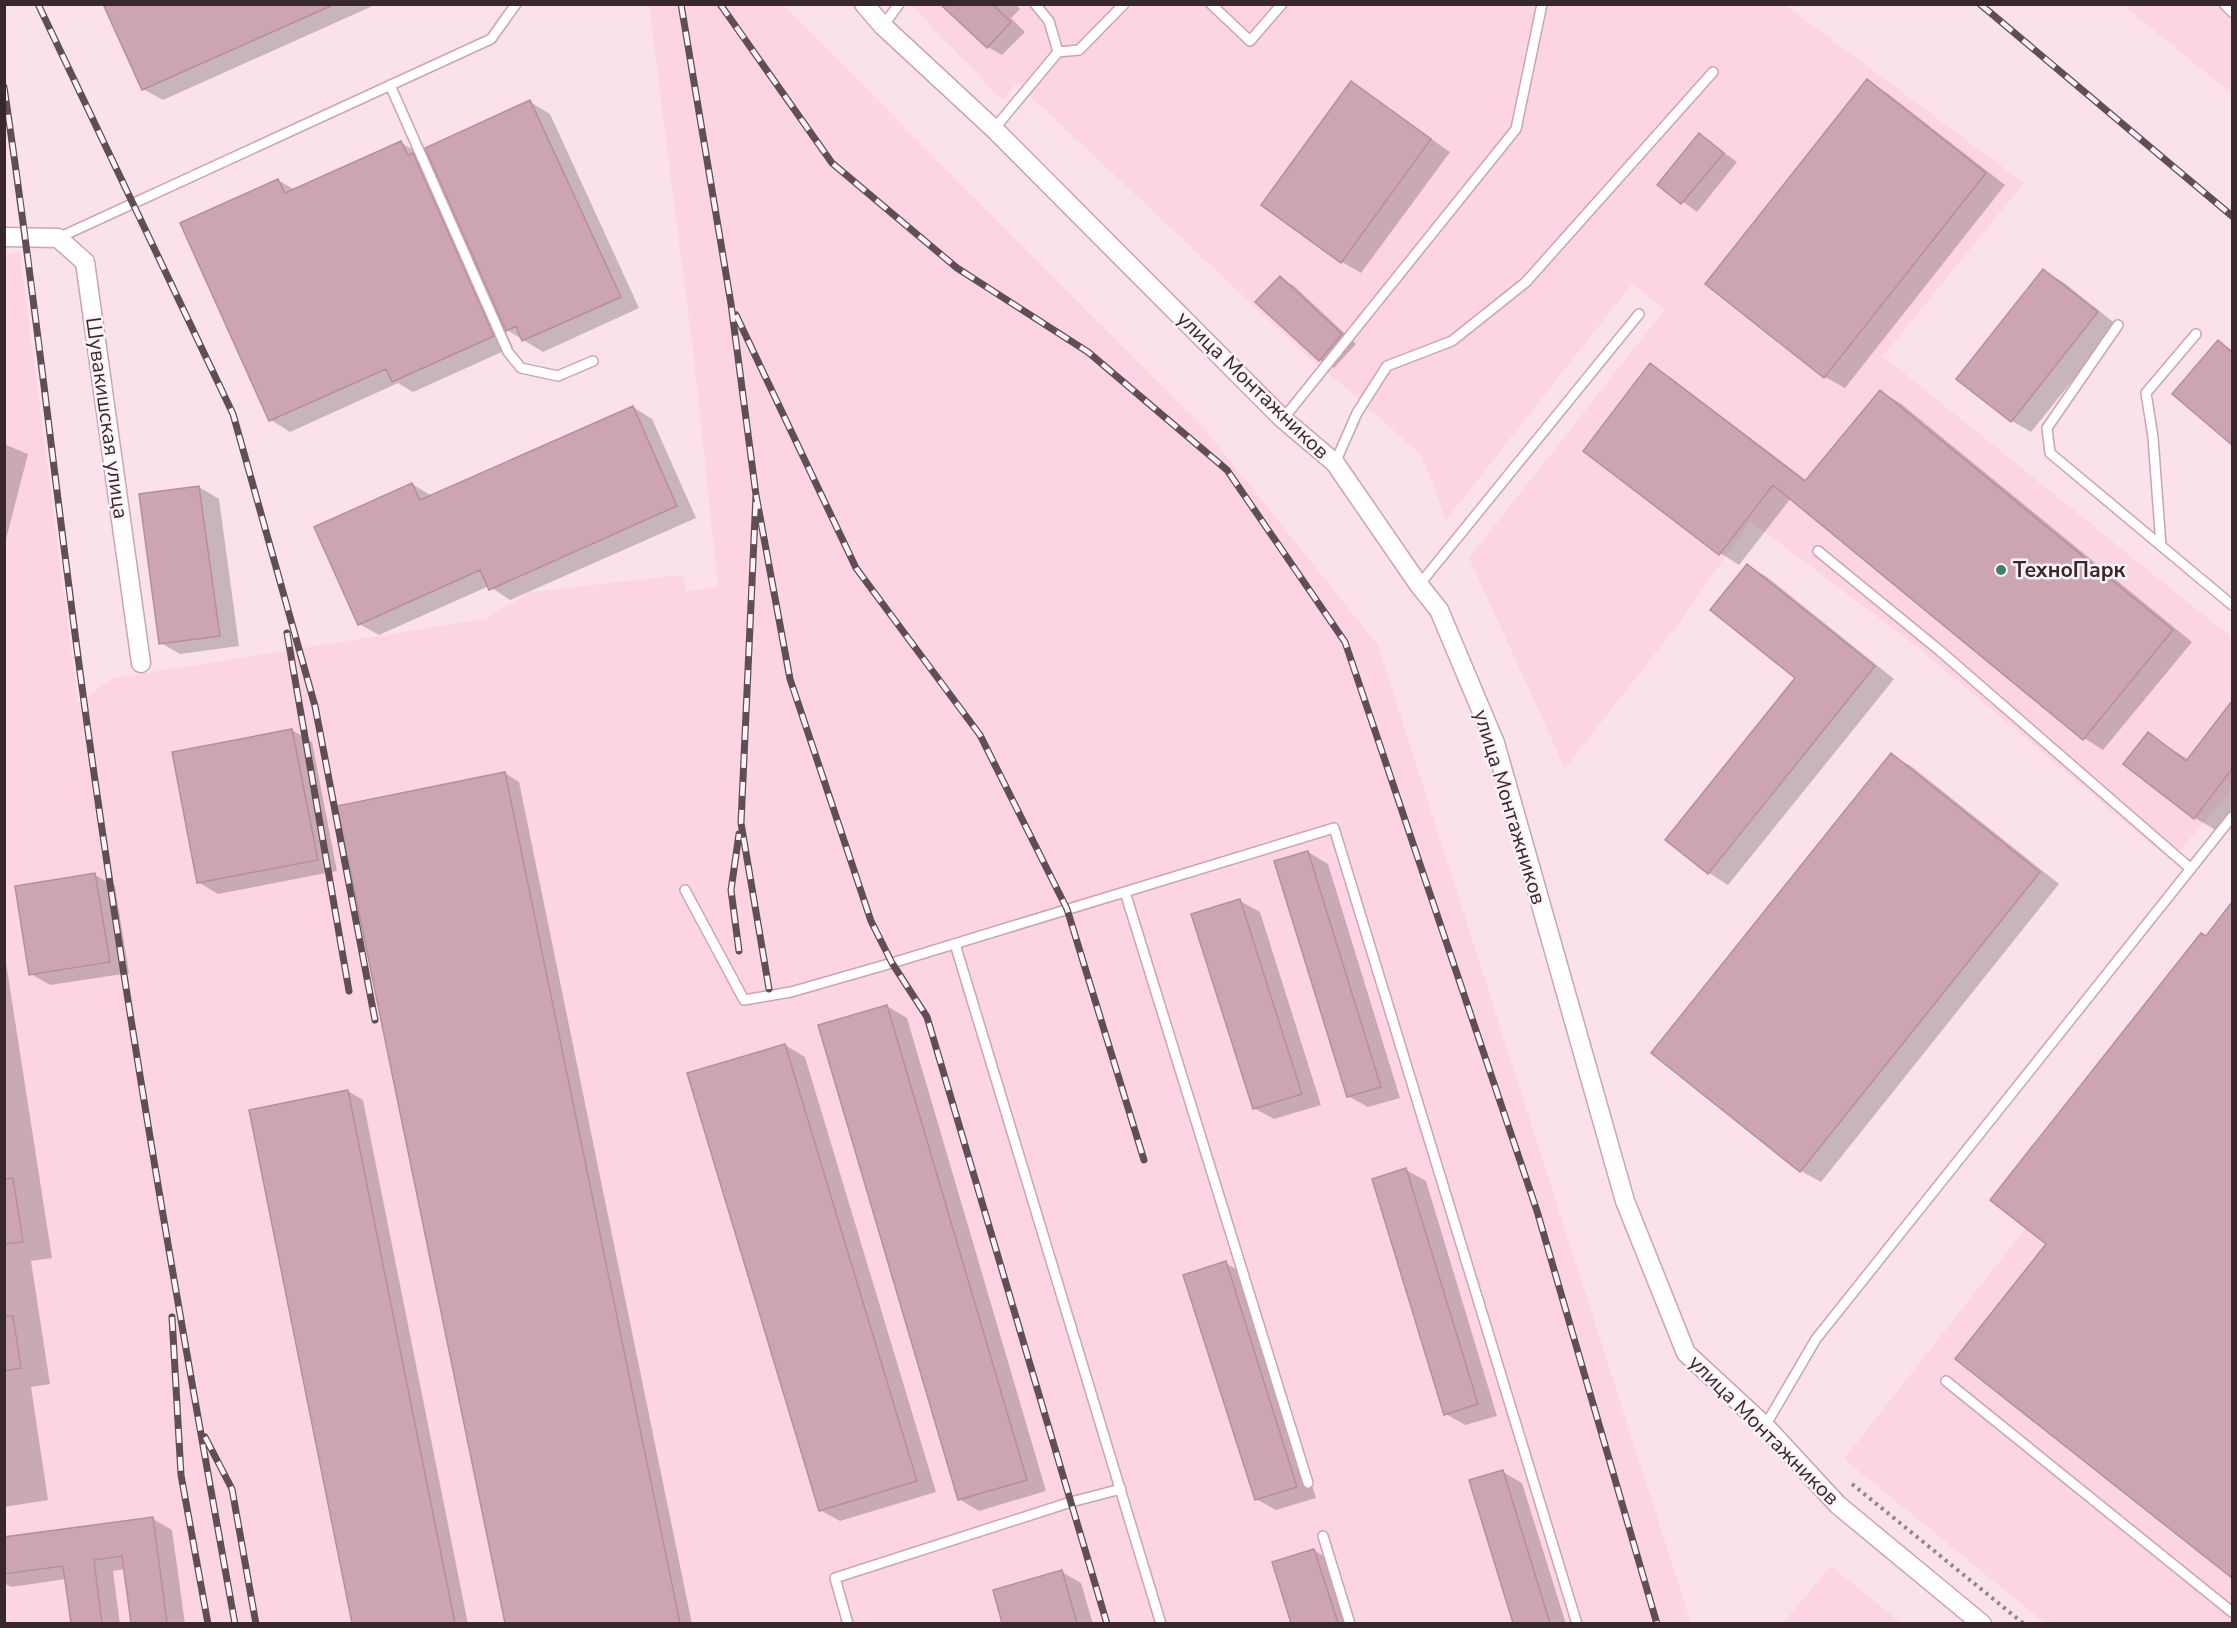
<svg xmlns="http://www.w3.org/2000/svg" width="2237" height="1628" font-family="'Nunito Sans',sans-serif">
  <style>
    .built { fill: #fdd4e4 }
    .shadow { fill: #0003 }
    .building { fill: #cda4b4; stroke: #b68e9e; stroke-width: 1.5 }
    .lines { fill: none; stroke-linecap: round; stroke-linejoin: round }
    .service-casing { stroke: #cca3b3; stroke-width: 12 }
    .minor-casing { stroke: #cca3b3; stroke-width: 21 }
    .path { stroke: #968189; stroke-width: 4; stroke-dasharray: 3 4.5; stroke-linecap: butt }
    .service { stroke: #fff; stroke-width: 9 }
    .minor { stroke: #fff; stroke-width: 18 }
    .rail-casing { stroke: #604e55; stroke-width: 7 }
    .rail { stroke: #fcf3f7; stroke-width: 4.5; stroke-dasharray: 14; stroke-linecap: butt }
    .poi-dot { fill: #407f6e; stroke: #fcf3f7; stroke-width: 2 }
    .labels { text-anchor: middle; dominant-baseline: central; stroke-width: 5; stroke-linejoin: round; paint-order: stroke }
    .street-label { font-size: 21px; fill: #38282e; stroke: #fcf3f7 }
    .poi-label { font-size: 21px; font-weight: bold; fill: #38282e; stroke: #fcf3f7; text-anchor: start }
  </style>
  <rect width="100%" height="100%" fill="#fbe1eb"/>
  <path class="built" d="M649,5H783L1206,431L1378,645L1691,1623L5,1624V254L20,253L78,703L114,678L485,619L530,592L682,575L687,592L718,586L693,351Z
    M911,5H1785L2024,183L1883,356L2232,638V789L2171,861L1920,649L1750,521L1680,622L1565,768L1469,558L1665,309L1632,284L1446,520L1422,456L1342,384L1322,370L1025,91L1018,82L1002,100Z
    M2123,5H2232V94Z
    M2232,966V1623H2045L1844,1459Z
    M1831,1566L1901,1623H1783Z"/>
  <path class="shadow" d="M105,4H377L163,100L143,89Z
    M942,4H1015L1020,9L1011,18L1025,32L1002,55L988,47Z
    M1867,81L1887,93L2005,185L1845,388L1825,377L1707,284Z
    M1351,83L1450,152L1361,273L1342,262Z
    M530,102L550,114L639,308L543,352L504,328L513,347L413,392L398,383L290,432L271,420L182,223L278,180L295,190L401,143L421,154L424,161L436,168Z
    M1700,135L1737,162L1697,212L1659,184Z
    M2043,271L2063,282L2117,325L2031,432L2012,421Z
    M1280,278L1294,286L1356,344L1334,368L1319,360Z
    M2218,342L2232,350V443L2174,394Z
    M1651,365L1670,377L1807,481L1881,392L1900,403L2192,642L2103,750L2084,738L1791,498L1739,565L1720,553Z
    M633,407L652,419L696,518L510,600L489,586L379,635L359,624L412,484L432,496Z
    M4,444L28,454L4,547Z
    M199,487L219,499L239,646L180,654L161,643Z
    M1747,565L1767,577L1894,679L1728,885L1709,873L1797,677Z
    M2232,703V824L2224,835L2195,818L2148,734L2189,760Z
    M292,730L312,742L337,871L218,894L198,882Z
    M1891,755L1911,766L2059,884L1821,1182L1801,1171Z
    M505,773L519,782L692,1624H507L339,807Z
    M1308,852L1328,864L1400,1098L1368,1107L1348,1096Z
    M95,875L115,886L129,973L50,985L31,974Z
    M1240,901L1260,912L1321,1105L1274,1119L1254,1108Z
    M2232,905V1576L1957,1359L2048,1244L2206,938Z
    M4,950L52,1258L31,1261L50,1384L31,1387L48,1500L4,1507Z
    M887,1006L907,1018L1046,1491L979,1511L959,1499Z
    M785,1045L805,1057L936,1492L840,1521L820,1510Z
    M348,1091L363,1100L468,1624H354L251,1111Z
    M1406,1170L1426,1181L1497,1416L1465,1425L1446,1414Z
    M1226,1263L1245,1275L1316,1498L1276,1510L1256,1499Z
    M1503,1472L1522,1483L1566,1624H1514L1471,1481Z
    M153,1519L172,1530L185,1624H132L125,1569L113,1571L120,1624H72L66,1579L11,1587L4,1583V1539Z
    M1314,1550L1334,1562L1353,1624H1293L1274,1563Z
    M1062,1572L1081,1583L1093,1624H1004L995,1591Z"/>
  <path class="building" d="M103,4H335L142,90Z
    M940,4H992L1011,22L987,48Z
    M1867,79L1986,173L1824,378L1705,284Z
    M1351,81L1431,139L1341,263L1261,205Z
    M530,100L621,297L522,341L516,326L506,331L425,148Z
    M1699,133L1724,153L1681,204L1657,185Z
    M401,141L408,155L413,153L494,336L392,382L386,369L269,421L180,223L278,179L285,193Z
    M2043,269L2098,312L2011,422L1956,379Z
    M1280,276L1342,334L1319,361L1255,302Z
    M2218,340L2232,352V445L2172,394Z
    M1650,363L1805,481L1880,390L2173,630L2083,740L1773,485L1719,555L1583,451Z
    M633,406L677,506L489,590L480,570L358,625L314,527L412,483L420,500Z
    M199,486L220,636L159,644L139,494Z
    M1747,564L1875,666L1708,874L1665,840L1795,678L1710,610Z
    M2232,701V769L2194,819L2123,764L2148,732L2186,761Z
    M292,729L318,860L197,883L172,752Z
    M1891,753L2040,872L1800,1172L1651,1053Z
    M505,772L680,1623H505L337,806Z
    M1308,851L1381,1087L1347,1097L1274,861Z
    M95,873L110,962L29,975L15,886Z
    M1240,899L1302,1094L1253,1109L1191,914Z
    M2232,902V1578L1955,1359L2046,1244L1990,1200L2201,933L2206,936Z
    M887,1005L1027,1480L958,1500L818,1025Z
    M785,1044L917,1481L819,1511L687,1073Z
    M348,1090L455,1623H352L249,1110Z
    M1406,1168L1478,1404L1444,1415L1372,1179Z
    M13,1178L23,1242L4,1244V1179Z
    M1226,1261L1297,1487L1255,1500L1183,1275Z
    M4,1316H13L21,1368L4,1371Z
    M1503,1470L1550,1623H1513L1469,1480Z
    M153,1517L167,1623H131L122,1556L94,1560L102,1623H71L63,1566L4,1574V1537Z
    M1314,1549L1338,1623H1291L1272,1562Z
    M1062,1570L1077,1623H1002L993,1590Z"/>
  <g class="lines">
    <g class="service-casing">
      <path id="service" d="M1035,4L1049,21L1058,52
        M1211,4L1250,41L1282,4
        M2224,4L2232,12
        M883,26L899,4
        M390,85L508,352L521,368L558,376L593,361
        M994,129L1058,52L1079,50L1124,4
        M58,238L491,39L516,4
        M2118,325L2047,428L2050,453L2232,605
        M1283,419L1516,129L1542,4
        M1335,463L1357,413L1387,366L1452,341L1526,282L1713,72
        M2161,546L2153,437L2146,393L2196,334
        M1818,551L1939,650L2191,869
        M1419,585L1639,314
        M685,890L744,1000L791,992L892,963L1334,828L1577,1624
        M1125,892L1308,1483
        M955,944L1161,1624
        M1946,1381L2232,1612
        M1765,1426L1816,1339L2232,817
        M1323,1536L1350,1624
        M848,1624L835,1578L1071,1502L1121,1489"/>
    </g>
    <g class="minor-casing">
      <path id="minor" d="M864,4L883,26L994,129L1283,419L1335,463L1419,585L1439,610L1495,743L1625,1201L1686,1353L1765,1426L1838,1505L1982,1624
        M4,237L58,238L85,262L141,663"/>
    </g>
    <path class="path" d="M1852,1484L2024,1624"/>
    <use href="#service" class="service"/>
    <use href="#minor" class="minor"/>
    <g class="rail-casing">
      <path id="rail" d="M38,4L233,414L315,706L375,1020
        M681,4L731,304L756,495L741,823L769,989
        M720,4L832,163L957,268L1088,352L1227,470L1345,642L1537,1211L1657,1624
        M1980,4L2232,216
        M4,87C37,306 59,526 90,745C131,1039 182,1331 235,1624
        M736,315L856,568L980,735L1067,909L1144,1160
        M756,495L790,679L871,921L892,963L927,1017L1107,1624
        M287,633L349,991
        M739,951L731,890L739,834
        M172,1317L181,1475L208,1624
        M205,1437L232,1489L256,1624"/>
    </g>
    <use href="#rail" class="rail"/>
  </g>
  <circle class="poi-dot" cx="2001" cy="570" r="6"/>
  <g class="labels">
    <g class="street-label">
      <text transform="translate(1253 385) rotate(44)">улица Монтажников</text>
      <text transform="translate(107 418) rotate(82)">Шувакишская улица</text>
      <text transform="translate(1510 807) rotate(73)">улица Монтажников</text>
      <text transform="translate(1764 1430) rotate(45)">улица Монтажников</text>
    </g>
    <g class="poi-label">
      <text x="2013" y="570">ТехноПарк</text>
    </g>
  </g>
  <rect width="2237" height="1628" fill="none" stroke="#38282e" stroke-width="12"/>
</svg>
